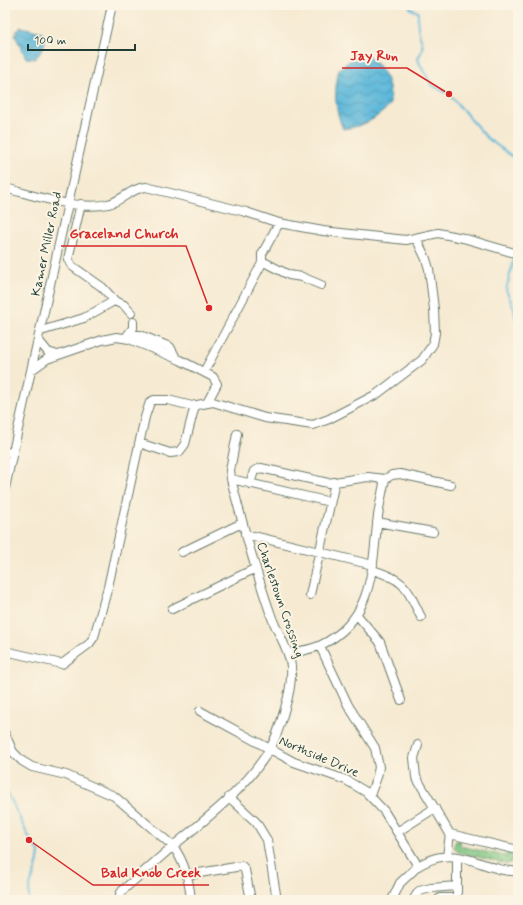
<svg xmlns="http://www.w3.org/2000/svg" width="523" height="905" font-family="Mynerve,sans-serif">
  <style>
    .grass { fill: url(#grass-dots); stroke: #4e825b }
    .water { fill: url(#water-waves); stroke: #3d7a86 }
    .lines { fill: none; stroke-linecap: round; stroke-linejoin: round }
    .stream { stroke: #5bb7d9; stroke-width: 2 }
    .minor-casing { stroke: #6a7a6b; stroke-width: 10 }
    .minor { stroke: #fff; stroke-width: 8 }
    .labels { text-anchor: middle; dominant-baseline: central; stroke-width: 4; stroke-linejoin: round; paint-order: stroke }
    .street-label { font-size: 13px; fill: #1f3d34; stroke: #fcf5e5 }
    .leader { fill: none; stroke: #d62828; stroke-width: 1.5 }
    .callout-dot { fill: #d62828; stroke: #fcf5e5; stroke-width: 1.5 }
    .callout-label { font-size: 14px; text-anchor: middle; font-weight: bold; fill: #d62828; stroke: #fcf5e5; stroke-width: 4; stroke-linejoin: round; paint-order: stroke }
  </style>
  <defs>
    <pattern id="grass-dots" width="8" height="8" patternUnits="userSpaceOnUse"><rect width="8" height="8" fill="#7ec682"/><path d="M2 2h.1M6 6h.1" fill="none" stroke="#67a26b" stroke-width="1.8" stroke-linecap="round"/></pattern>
    <pattern id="water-waves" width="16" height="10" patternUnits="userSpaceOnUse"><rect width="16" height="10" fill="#5bb7d9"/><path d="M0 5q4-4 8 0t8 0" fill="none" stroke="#4b96b1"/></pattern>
  </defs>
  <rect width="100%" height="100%" fill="#fcf5e5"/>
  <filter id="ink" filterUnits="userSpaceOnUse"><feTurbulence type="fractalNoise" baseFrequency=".025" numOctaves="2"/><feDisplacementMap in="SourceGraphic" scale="8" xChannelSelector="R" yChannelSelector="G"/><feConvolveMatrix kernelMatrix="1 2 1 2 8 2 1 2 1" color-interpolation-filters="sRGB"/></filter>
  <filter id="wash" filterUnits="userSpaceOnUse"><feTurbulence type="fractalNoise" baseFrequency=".012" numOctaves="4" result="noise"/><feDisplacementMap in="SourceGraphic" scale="16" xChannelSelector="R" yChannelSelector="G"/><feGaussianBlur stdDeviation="0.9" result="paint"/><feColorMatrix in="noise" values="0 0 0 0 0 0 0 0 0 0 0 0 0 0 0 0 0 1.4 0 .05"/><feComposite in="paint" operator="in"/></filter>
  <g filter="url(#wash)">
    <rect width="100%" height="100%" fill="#f6ead2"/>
    <path class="grass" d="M458,840L461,841L460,846L506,856L508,851L514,858L510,863L506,864L458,852L454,847L455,842Z"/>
    <path class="water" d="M21,27L42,32C49,42 42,51 35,59L26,58L15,35L17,30Z
      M368,55C385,72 391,81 390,105C376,119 363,127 343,129C334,108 334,90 339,69L351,60Z"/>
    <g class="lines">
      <path class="stream" d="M409,5L411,9L418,12C418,17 417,23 418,28C420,42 427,45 418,58C420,69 428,75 431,85L449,94L487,138L516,159L518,164
        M516,251L518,236
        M515,255L506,290L514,309L518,330
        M5,789C18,809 23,833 39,851C39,871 27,882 29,900"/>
    </g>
  </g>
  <g filter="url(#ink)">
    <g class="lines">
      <g class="minor-casing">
        <path id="minor" d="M5,188C33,195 79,211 108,204C122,201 131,188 146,187L246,212L279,223L323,231L406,240L438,233L463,238L518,254
          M81,204L68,259L72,266L102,287L115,301
          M262,261L289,275L302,277L321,285
          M41,331L84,318L114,301L124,305L131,313
          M128,335H140L170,347L176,358
          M127,336L133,328V322
          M39,341L48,352L57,355
          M33,369L47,359L102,340L117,337L129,339L180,360L213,377L217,384L207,403
          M204,372L262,263V254L279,223
          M139,443L170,453L179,452L185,444L195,405
          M5,452L13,453
          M231,479L330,502
          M250,484L254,471L261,468L328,483L368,477L385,479L392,475L400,474L451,485
          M5,488L112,5
          M377,522L433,532
          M245,534L373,565
          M182,552L242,523
          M373,570C407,581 406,587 421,617
          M310,595L335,482
          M172,609L256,568
          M357,615L380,642L401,700
          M320,646L348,705L375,748L379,767L377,777L370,795
          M5,651L62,664L89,644L94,637L108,587L145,417L150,402L154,400H168L192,406L213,402L265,418L313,425L329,419L377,394L422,360L433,344L435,333L434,309L429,269L426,259L416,238
          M288,654C298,651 311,650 321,645C371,621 372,574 377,525C378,510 382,494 385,479
          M200,711L294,762L346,780L366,792L384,811L418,866L400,883L392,900
          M5,734L13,752L22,761L32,767L66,775L114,796L173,846L123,890L120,894V900
          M418,745L414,758L416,777L450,834L518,850
          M229,797L256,822L267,840L277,900
          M397,832L435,808
          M447,856L450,834
          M457,858V900
          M418,866C425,862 433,858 441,857C468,852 492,873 518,871
          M187,875L242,866L245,870L251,900
          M191,900C189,880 185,863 173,846C207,818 246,789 269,750C277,738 281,722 285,708C289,695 292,680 291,666C289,649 278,634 272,618C256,573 243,526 231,479L230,470L237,434
          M413,900L419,891L431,888L457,886
          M438,900L440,898H457"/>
      </g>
      <use href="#minor" class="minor"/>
    </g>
  </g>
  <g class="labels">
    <g class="street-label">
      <text transform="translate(47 244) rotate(-78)">Kamer Miller Road</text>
      <text transform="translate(280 600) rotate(71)">Charlestown Crossing</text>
      <text transform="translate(319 757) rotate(23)">Northside Drive</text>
    </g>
  </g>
  <path class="leader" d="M449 94L407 68H342M209 308L186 246H61M29 840L93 885H209"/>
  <g class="callout-dot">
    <circle cx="449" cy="94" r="4"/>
    <circle cx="209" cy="308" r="4"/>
    <circle cx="29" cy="840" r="4"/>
  </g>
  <g class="callout-label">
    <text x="374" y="60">Jay Run</text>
    <text x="124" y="238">Graceland Church</text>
    <text x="151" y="877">Bald Knob Creek</text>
  </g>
  <rect width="523" height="905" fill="none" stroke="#fcf5e5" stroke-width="20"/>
  <path d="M28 44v6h107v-6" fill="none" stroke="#1f3d34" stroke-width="2"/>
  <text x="34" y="44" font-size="12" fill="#1f3d34" stroke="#fcf5e5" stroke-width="3" paint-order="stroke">100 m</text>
</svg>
